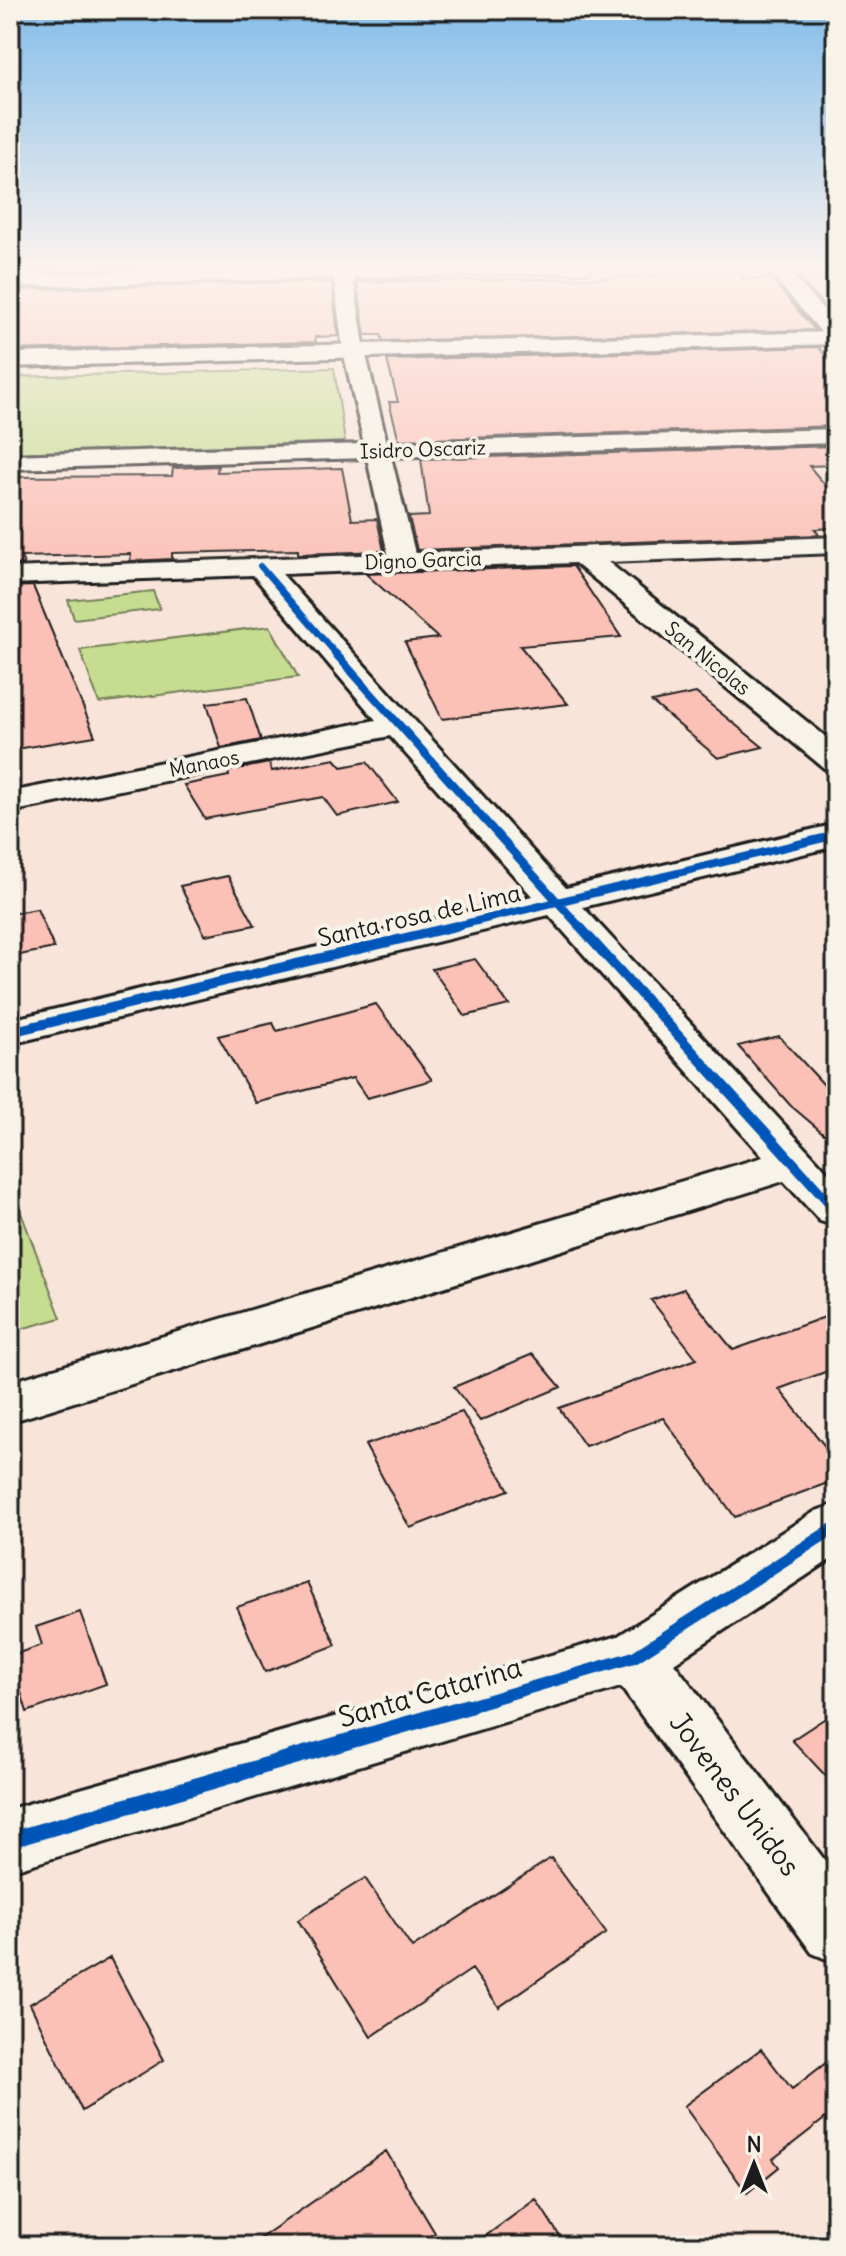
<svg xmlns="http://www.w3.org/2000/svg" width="846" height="2256" font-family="Delius,sans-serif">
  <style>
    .green { fill: #c6dc91; stroke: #717c56; stroke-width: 2 }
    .building { fill: #fbc0b6; stroke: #1c1c1c; stroke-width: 2 }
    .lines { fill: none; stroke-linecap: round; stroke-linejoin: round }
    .minor-casing { stroke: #1c1c1c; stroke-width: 6 }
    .tertiary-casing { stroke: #1c1c1c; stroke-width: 6 }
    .minor { fill: #f7f3e8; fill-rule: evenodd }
    .tertiary { fill: #f7f3e8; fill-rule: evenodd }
    .cycleway-far4-casing { stroke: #f7f3e8; stroke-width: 9 }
    .cycleway-far3-casing { stroke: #f7f3e8; stroke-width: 12 }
    .cycleway-far2-casing { stroke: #f7f3e8; stroke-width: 15 }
    .cycleway-far1-casing { stroke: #f7f3e8; stroke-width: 17 }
    .cycleway-casing { stroke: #f7f3e8; stroke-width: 21 }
    .cycleway-far4 { stroke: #0057b8; stroke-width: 6 }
    .cycleway-far3 { stroke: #0057b8; stroke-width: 8 }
    .cycleway-far2 { stroke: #0057b8; stroke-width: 10 }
    .cycleway-far1 { stroke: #0057b8; stroke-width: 12 }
    .cycleway { stroke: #0057b8; stroke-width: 16 }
    .labels { text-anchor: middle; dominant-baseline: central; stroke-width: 8; stroke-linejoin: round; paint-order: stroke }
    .far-street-label { font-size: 20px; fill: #1c1c1c; stroke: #f7f3e8 }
    .street-label { font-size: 24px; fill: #1c1c1c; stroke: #f7f3e8 }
    .near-street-label { font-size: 28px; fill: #1c1c1c; stroke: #f7f3e8 }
  </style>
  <rect width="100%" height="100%" fill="#f8e4d9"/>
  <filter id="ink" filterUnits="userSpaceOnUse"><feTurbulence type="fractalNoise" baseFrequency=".0125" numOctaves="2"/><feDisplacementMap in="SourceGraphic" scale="16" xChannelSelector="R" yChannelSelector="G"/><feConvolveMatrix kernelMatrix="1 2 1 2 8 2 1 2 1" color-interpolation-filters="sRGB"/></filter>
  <g filter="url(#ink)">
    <path class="green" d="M334,368L345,442L10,453V377Z
      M153,591L160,609L74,619L68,600Z
      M270,626L298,677L99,703L80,650Z
      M10,1184L61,1318L10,1332Z"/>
    <path class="building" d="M10,266H218L10,272Z
      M737,270L744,279L770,278L815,330L383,341L381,335H365L357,282L602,278Z
      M836,276V320L798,277Z
      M288,282L332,283L338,336L315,337L316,342L10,350V290Z
      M819,347L836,372V426L399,440L389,402H398L387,360Z
      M836,446V465L809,466L836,498V528L815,529L819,535L417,550L409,517L429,516L421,459Z
      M218,466L217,472L342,468L352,520L377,519L384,551L298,554V550L172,553V559L130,561L131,554L21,557L24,564L10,565V477L172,476L173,468Z
      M573,566L621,637L520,646L568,704L442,719L405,642L438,638L366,574Z
      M33,586L95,736L10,750V587Z
      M696,693L763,747L718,758L652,702Z
      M247,698L261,740L221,748L207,703Z
      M335,759L342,767L367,762L398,802L337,816L323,797L205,819L184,785L229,776L228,771L269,763L272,771Z
      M228,876L255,925L205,935L180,886Z
      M37,909L54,948L10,957V914Z
      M475,959L509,1005L465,1016L432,969Z
      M376,1004L432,1080L367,1098L353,1078L256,1103L218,1036L273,1023L277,1031Z
      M779,1036L836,1098V1144L790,1105L738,1046Z
      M684,1289L733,1350L836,1313V1368L779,1389L836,1460V1480L735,1517L663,1418L585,1446L559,1408L697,1359L651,1300Z
      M533,1354L561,1387L480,1421L454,1387Z
      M462,1412L509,1490L410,1528L365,1445Z
      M307,1583L336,1645L265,1672L237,1607Z
      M80,1612L106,1684L27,1712L10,1656L42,1645L36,1627Z
      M836,1711V1787L792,1740Z
      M551,1858L606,1933L499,2007L472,1969L371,2037L298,1920L365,1878L412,1948Z
      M110,1958L164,2060L82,2111L30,2004Z
      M761,2049L792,2089L836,2055V2110L773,2159L779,2167L747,2193L684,2106Z
      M386,2151L435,2233L416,2246H249Z
      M536,2199L566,2246H472Z"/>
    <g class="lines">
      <g class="minor-casing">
        <path id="minor" d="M595,266L586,272L353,278L365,351L387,443L836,429V443L391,457L415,553L836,537V553L608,562L836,745V771L824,768L575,563L282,574L566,888L836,824V846L583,907L836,1181V1226L820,1221L784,1181L10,1422V1382L763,1157L549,915L10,1044V1020L532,896L390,736L10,812V792L376,720L253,575L10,584V568L388,554L367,458L10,469V455L364,444L343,351L334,278L10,287V275L333,266Z
          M764,266H784L836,324V343L829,341Z
          M836,1504V1556L674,1663L836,1875V1963L812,1953L621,1687L10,1871V1809L618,1636L816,1511Z"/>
      </g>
      <g class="tertiary-casing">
        <path id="tertiary" d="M836,332V344L10,367V353Z"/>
      </g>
      <use href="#minor" class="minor"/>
      <use href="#tertiary" class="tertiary"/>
      <g class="cycleway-far4-casing">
        <path id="cycleway-far4" d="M260,566L337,655"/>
      </g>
      <g class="cycleway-far3-casing">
        <path id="cycleway-far3" d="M335,653L581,928
          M448,928L836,835"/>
      </g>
      <g class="cycleway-far2-casing">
        <path id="cycleway-far2" d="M579,926L836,1210
          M10,1032L456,926"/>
      </g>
      <g class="cycleway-far1-casing">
        <path id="cycleway-far1" d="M462,1708L634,1657L836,1527"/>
      </g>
      <g class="cycleway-casing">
        <path id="cycleway" d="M10,1840L469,1706"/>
      </g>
      <use href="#cycleway-far4" class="cycleway-far4"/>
      <use href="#cycleway-far3" class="cycleway-far3"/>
      <use href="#cycleway-far2" class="cycleway-far2"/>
      <use href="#cycleway-far1" class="cycleway-far1"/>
      <use href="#cycleway" class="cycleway"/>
    </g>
  </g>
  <linearGradient id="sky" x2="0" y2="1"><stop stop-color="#83bdea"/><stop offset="0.46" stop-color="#fcf3ee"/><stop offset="1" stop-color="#fcf3ee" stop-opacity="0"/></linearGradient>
  <rect width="846" height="582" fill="url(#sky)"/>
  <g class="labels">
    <g class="far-street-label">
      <text transform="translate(423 449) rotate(-2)">Isidro Oscariz</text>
      <text transform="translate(423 560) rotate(-2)">Digno Garcia</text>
      <text transform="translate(708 658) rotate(39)">San Nicolas</text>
      <text transform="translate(204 763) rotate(-11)">Manaos</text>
    </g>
    <g class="street-label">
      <text transform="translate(419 915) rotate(-13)">Santa rosa de Lima</text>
    </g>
    <g class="near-street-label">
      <text transform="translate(430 1692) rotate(-16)">Santa Catarina</text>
      <text transform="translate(735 1794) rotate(53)">Jovenes Unidos</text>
    </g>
  </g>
  <rect width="846" height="2256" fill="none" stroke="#f7f3e8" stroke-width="40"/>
  <rect x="20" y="20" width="806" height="2216" fill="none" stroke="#1c1c1c" stroke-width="3" filter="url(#ink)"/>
  <g transform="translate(754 2164)" stroke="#f7f3e8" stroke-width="6" paint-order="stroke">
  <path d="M0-6L14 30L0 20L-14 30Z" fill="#1c1c1c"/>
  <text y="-12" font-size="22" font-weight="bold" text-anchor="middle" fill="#1c1c1c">N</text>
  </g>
</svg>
